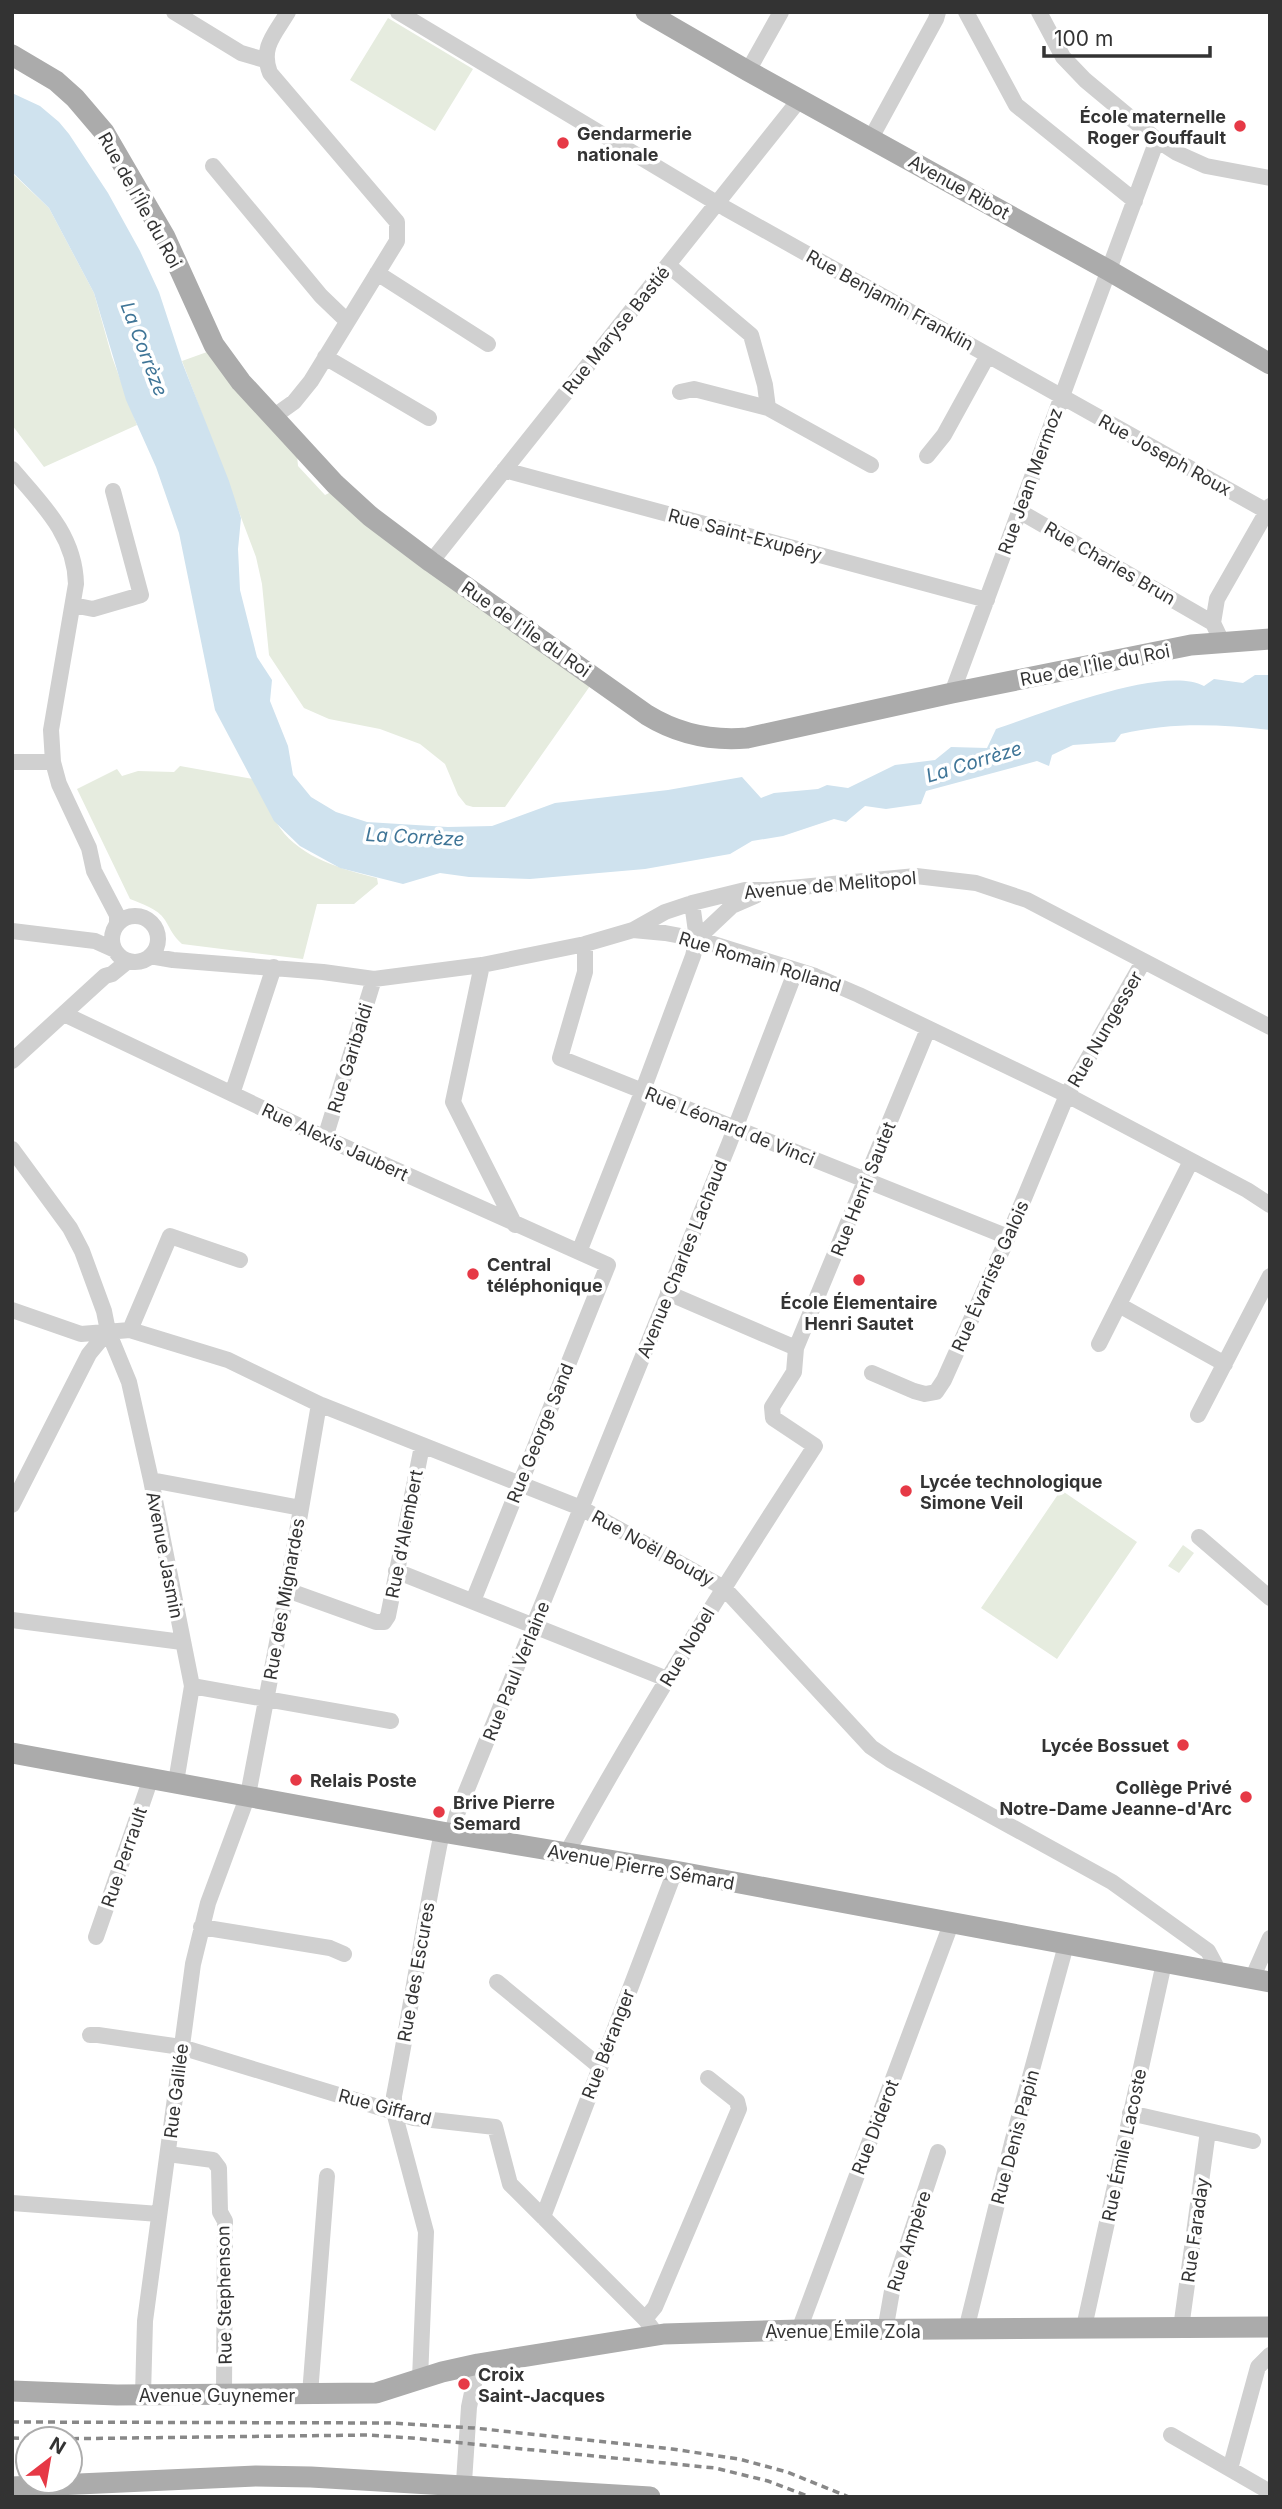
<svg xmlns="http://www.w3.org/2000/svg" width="1282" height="2509" font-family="Inter,sans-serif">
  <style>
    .green { fill: #e6ecdf }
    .water { fill: #cfe2ee }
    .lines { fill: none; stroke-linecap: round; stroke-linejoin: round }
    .minor { stroke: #d0d0d0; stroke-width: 16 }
    .major { stroke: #ababab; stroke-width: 21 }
    .rail { stroke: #888; stroke-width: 3.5; stroke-dasharray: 7 5; stroke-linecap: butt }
    .poi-dot { fill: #e63946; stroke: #fff; stroke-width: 2.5 }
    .labels { text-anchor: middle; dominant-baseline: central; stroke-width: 7; stroke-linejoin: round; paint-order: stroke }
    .poi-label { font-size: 18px; font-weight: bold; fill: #333; stroke: #fff; text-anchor: start }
    .street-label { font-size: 18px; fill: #333; stroke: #fff }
    .water-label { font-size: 19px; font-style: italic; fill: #3f7597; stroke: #fff }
  </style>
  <rect width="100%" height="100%" fill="#fff"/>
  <path class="green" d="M388,18L473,69L435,131L350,80Z
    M12,173L49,208L94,293L112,357L137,425L44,467L12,425Z
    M207,352L297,455L298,466L325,495L331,492L590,686L505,807H473L466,805L458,795L445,764L420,744L380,729L329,719L304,708L269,655L262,584L256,557L182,361Z
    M180,766L253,779C262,795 270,813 280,828C301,858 344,870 377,878L378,884L354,904H317L303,959L182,944C173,936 171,930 165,920C157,908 142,904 130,899L77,789L117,769L122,776L138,771L174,772Z
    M1061,1490L1137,1542L1057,1659L981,1608Z
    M1183,1545L1194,1553L1179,1573L1168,1566Z"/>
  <path class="water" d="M12,93L40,106L59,122L69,134L108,193L140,251L159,292L182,362L229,481L241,518L238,549L240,590L257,657L272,680L270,701L288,746L293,775L311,797L336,812L367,822L448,827L492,826L555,803L668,790L742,777L761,798L774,793L818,789L827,785L848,788L895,765L935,760L951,747L987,748L996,729C1041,714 1163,664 1204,686L1214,679L1243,683L1255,675H1270V730C1217,724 1173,722 1121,734L1115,742L1073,745L1052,755L1049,766L1037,761L926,791L921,804L886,809L865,806L846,822L834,819L783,836L752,841L730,854L645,869L530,879L469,877L440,873L403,884L340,868L300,846L274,821L215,710L179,533L156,467L126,400L94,293L49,208L12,172Z"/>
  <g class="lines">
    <path class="minor" d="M174,12L241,53L265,60
      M398,12L725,208L1270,513
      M966,12L1016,105L1135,201
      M1039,12L1063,57L1085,80L1157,140L1177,153L1206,166L1270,178
      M748,71L781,12
      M871,138L936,19L938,12
      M213,166L321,296L347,321
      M668,265L751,335L765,385L768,408
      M377,273L488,344
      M325,357L429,418
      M680,392L694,389L768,408L871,465
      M273,417L294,402L311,381L397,241V222L270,73C260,47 275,34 288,12
      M927,456L944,435L988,355
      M12,469C42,504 75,535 76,584L51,730L53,762L59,784L89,848L94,871L117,915V924
      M504,470L987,600
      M1019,511L1213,623L1222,642
      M431,562L800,99
      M73,605L93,609L141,595L113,491
      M1213,623L1217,599L1270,506
      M952,693L1157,140
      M12,762H53
      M112 939a23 23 0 1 1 46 0a23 23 0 1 1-46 0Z
      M633,930L665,912L692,903L745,890H770L916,876L976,883L1027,900L1270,1027
      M12,931L95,941L115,950
      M697,939L732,906L755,896
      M585,944V972L560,1058L1008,1237
      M150,956L173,960L323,972L374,979L482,965L585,944L633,930L665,933L697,939L815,976L859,995L1067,1095L1247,1190L1270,1205
      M482,965L453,1102L515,1225
      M64,1014L325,1138L608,1265L473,1601
      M12,1061L105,976L112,974L128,961
      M232,1094L274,967
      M325,1138L374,979
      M12,1149L70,1228L82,1251L104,1311L108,1331L129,1382L151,1480L192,1686L176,1782
      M579,1252L643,1090L693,956L697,939L692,903
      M668,1293L796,1348
      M1119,1305L1225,1364
      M12,1310L81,1334L130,1330L228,1360L319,1404L581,1508L724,1588L871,1747L890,1760L1112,1882L1208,1951L1215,1964L1214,1972
      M130,1330L170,1236L240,1260
      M1099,1344L1191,1161
      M872,1373L914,1391L925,1394L936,1392L944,1380L1008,1237L1067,1095L1143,962
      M1198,1415L1270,1276
      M151,1480L301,1508
      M12,1505L89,1354L108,1331
      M1199,1537L1270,1598
      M396,1571L667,1679
      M287,1590L376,1622H384L388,1616L422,1446
      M12,1620L182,1642
      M192,1686L391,1721
      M452,1834L457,1814L729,1144L796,970
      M566,1854C643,1714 728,1580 815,1446L773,1418L772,1407L794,1372L796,1348L928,1029
      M201,1927L330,1948L344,1954
      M96,1937L151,1778
      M1252,1979L1270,1938
      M497,1982L599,2066
      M90,2035H98L181,2047L414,2118L495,2127L510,2184L645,2319L657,2335
      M1130,2113L1253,2141
      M168,2154L213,2160L219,2168L220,2212L225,2221L224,2395
      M12,2203L159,2214
      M543,2217L675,1871
      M645,2319L655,2307L739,2109L737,2101L708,2078
      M1084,2327L1164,1963
      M1181,2328L1208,2131
      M799,2330L951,1924
      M966,2330L1013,2139L1066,1945
      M885,2331L892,2291L938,2152
      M420,2379L426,2232L394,2112V2096C411,2008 424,1920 442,1832
      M310,2394L327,2176
      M143,2395L145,2321L193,1964L208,1903L248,1795L287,1590L319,1404
      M1171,2435L1270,2492
      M1230,2469L1258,2367L1270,2355
      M463,2497L469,2407L478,2364"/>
    <path class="major" d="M646,12L748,71L1108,270L1270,364
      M12,55L56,81L75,98L104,132L165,237L214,345L241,382L335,484L370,516L431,562L647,715C678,734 712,741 747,738L952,693L1191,645L1270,639
      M12,1753L442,1832L675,1871L1270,1982
      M12,2391L117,2395L376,2393L442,2372L478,2364L664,2334L799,2330L1270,2327
      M12,2487L256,2476L311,2477L650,2497"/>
    <path class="rail" d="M12,2422L391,2423L474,2428L672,2449L739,2459L787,2472L849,2497
      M12,2438L41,2439
      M48,2439L367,2435L412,2438L715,2468L768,2481L810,2497"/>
  </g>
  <g class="poi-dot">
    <circle cx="1240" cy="126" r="7"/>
    <circle cx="563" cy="143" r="7"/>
    <circle cx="473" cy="1274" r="7"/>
    <circle cx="859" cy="1280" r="7"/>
    <circle cx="906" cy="1491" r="7"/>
    <circle cx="1183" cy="1745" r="7"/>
    <circle cx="296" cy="1780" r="7"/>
    <circle cx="1246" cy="1797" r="7"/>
    <circle cx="439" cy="1812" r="7"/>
    <circle cx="464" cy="2384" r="7"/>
  </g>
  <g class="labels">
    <g class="poi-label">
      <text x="1226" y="116" text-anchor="end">École maternelle<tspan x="1226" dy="21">Roger Gouffault</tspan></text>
      <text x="577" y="133">Gendarmerie<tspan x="577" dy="21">nationale</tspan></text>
      <text x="487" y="1264">Central<tspan x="487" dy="21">téléphonique</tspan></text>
      <text x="859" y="1302" text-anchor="middle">École Élementaire<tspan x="859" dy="21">Henri Sautet</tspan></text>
      <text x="920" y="1481">Lycée technologique<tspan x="920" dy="21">Simone Veil</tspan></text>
      <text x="1169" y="1745" text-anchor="end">Lycée Bossuet</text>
      <text x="310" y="1780">Relais Poste</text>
      <text x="1232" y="1787" text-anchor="end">Collège Privé<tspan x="1232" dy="21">Notre-Dame Jeanne-d'Arc</tspan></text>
      <text x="453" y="1802">Brive Pierre<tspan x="453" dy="21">Semard</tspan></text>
      <text x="478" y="2374">Croix<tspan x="478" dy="21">Saint-Jacques</tspan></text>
    </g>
    <g class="street-label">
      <text transform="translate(959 187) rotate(29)">Avenue Ribot</text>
      <text transform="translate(140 200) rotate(61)">Rue de l'Île du Roi</text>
      <text transform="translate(890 300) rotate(29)">Rue Benjamin Franklin</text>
      <text transform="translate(616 330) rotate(-51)">Rue Maryse Bastié</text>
      <text transform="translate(1165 455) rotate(29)">Rue Joseph Roux</text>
      <text transform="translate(1030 481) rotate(-70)">Rue Jean Mermoz</text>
      <text transform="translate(745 535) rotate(15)">Rue Saint-Exupéry</text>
      <text transform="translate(1110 563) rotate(30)">Rue Charles Brun</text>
      <text transform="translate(526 629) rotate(35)">Rue de l'Île du Roi</text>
      <text transform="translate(1095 665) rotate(-11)">Rue de l'Île du Roi</text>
      <text transform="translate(830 885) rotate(-5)">Avenue de Melitopol</text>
      <text transform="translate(760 962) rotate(17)">Rue Romain Rolland</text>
      <text transform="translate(1105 1029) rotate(-60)">Rue Nungesser</text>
      <text transform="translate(350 1058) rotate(-73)">Rue Garibaldi</text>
      <text transform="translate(730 1126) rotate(22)">Rue Léonard de Vinci</text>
      <text transform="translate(335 1142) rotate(25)">Rue Alexis Jaubert</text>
      <text transform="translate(863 1189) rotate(-68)">Rue Henri Sautet</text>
      <text transform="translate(682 1259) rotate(-68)">Avenue Charles Lachaud</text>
      <text transform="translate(990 1276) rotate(-66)">Rue Évariste Galois</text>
      <text transform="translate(540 1433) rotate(-68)">Rue George Sand</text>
      <text transform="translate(404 1534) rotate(-79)">Rue d'Alembert</text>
      <text transform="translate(653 1548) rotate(29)">Rue Noël Boudy</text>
      <text transform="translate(165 1555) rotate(79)">Avenue Jasmin</text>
      <text transform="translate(284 1599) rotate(-80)">Rue des Mignardes</text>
      <text transform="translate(687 1647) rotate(-59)">Rue Nobel</text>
      <text transform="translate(516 1671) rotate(-68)">Rue Paul Verlaine</text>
      <text transform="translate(124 1857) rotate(-71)">Rue Perrault</text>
      <text transform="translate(641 1867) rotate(10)">Avenue Pierre Sémard</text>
      <text transform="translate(416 1972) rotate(-80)">Rue des Escures</text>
      <text transform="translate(608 2044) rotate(-69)">Rue Béranger</text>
      <text transform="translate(176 2091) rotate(-83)">Rue Galilée</text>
      <text transform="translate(385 2107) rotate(15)">Rue Giffard</text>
      <text transform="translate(875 2127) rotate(-69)">Rue Diderot</text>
      <text transform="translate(1015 2137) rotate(-75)">Rue Denis Papin</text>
      <text transform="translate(1124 2145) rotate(-78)">Rue Émile Lacoste</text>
      <text transform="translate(1195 2230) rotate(-82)">Rue Faraday</text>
      <text transform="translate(909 2241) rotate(-72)">Rue Ampère</text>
      <text transform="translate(224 2295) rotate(-91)">Rue Stephenson</text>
      <text x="843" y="2331">Avenue Émile Zola</text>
      <text x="217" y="2395">Avenue Guynemer</text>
    </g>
    <g class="water-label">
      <text transform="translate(144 349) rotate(69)">La Corrèze</text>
      <text transform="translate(974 762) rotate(-17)">La Corrèze</text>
      <text transform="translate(415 837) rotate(3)">La Corrèze</text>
    </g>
  </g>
  <rect width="1282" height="2509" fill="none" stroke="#333333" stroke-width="28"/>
  <g transform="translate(49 2460) rotate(31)"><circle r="33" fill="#ffffff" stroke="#adadad" stroke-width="2"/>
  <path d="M0-5L12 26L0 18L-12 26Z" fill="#e63946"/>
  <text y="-10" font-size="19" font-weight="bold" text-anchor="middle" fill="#333333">N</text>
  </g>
  <path d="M1044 46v10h166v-10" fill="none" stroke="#333333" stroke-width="3.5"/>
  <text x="1054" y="46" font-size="21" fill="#333333" stroke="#ffffff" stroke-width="5" paint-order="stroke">100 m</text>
</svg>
